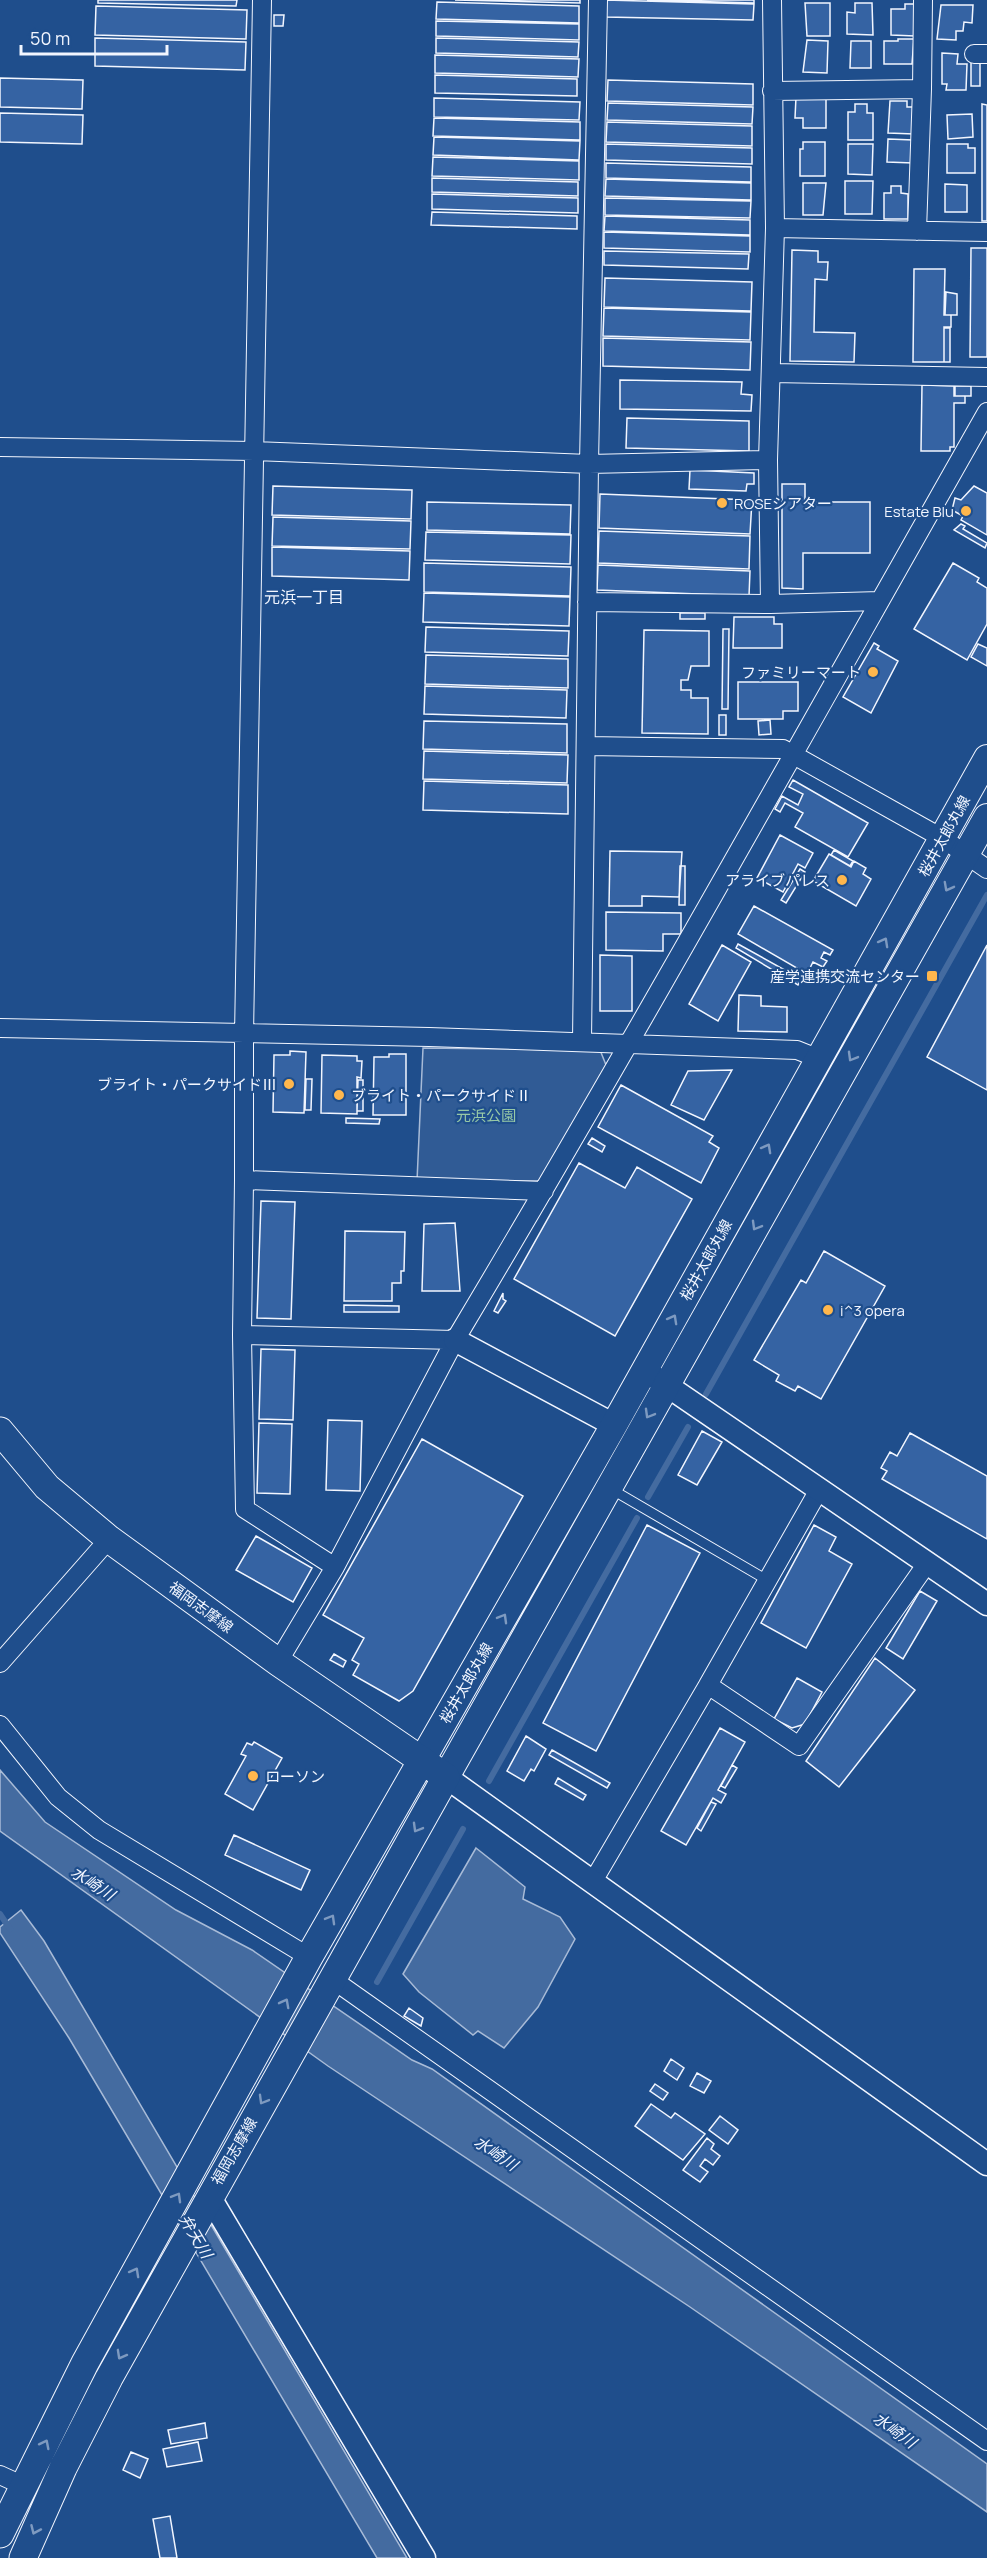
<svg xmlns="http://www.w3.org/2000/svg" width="987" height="2558" font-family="Manrope,'Noto Sans JP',sans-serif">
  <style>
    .green { fill: #305b95; stroke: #a8bbd7; stroke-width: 1.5 }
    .water { fill: #446ba0; stroke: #a8bbd7; stroke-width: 1.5 }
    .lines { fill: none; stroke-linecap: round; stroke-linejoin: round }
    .stream { stroke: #446ba0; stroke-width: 6 }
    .building { fill: #3563a3; stroke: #f2f6ff; stroke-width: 1.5 }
    .service-casing { stroke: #f2f6ff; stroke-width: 11 }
    .minor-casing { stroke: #f2f6ff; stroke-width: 20 }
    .tertiary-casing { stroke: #f2f6ff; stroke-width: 25 }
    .secondary-casing { stroke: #f2f6ff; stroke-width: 28 }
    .primary-casing { stroke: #f2f6ff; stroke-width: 29 }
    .service { stroke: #1f4e8c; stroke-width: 9 }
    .minor { stroke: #1f4e8c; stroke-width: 18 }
    .tertiary { stroke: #1f4e8c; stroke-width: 22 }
    .secondary { stroke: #1f4e8c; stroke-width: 26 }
    .primary { stroke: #1f4e8c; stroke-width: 27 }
    .oneway { stroke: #7e9ac0 }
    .poi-dot { fill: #ffb74d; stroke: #1f4e8c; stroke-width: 2 }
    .labels { text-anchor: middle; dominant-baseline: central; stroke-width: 4.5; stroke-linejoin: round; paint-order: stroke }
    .poi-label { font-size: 15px; fill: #f2f6ff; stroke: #1f4e8c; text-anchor: end }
    .street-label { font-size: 15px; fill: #f2f6ff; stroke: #1f4e8c }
    .park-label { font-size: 15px; fill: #97c8a6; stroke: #1f4e8c }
    .neighbourhood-label { font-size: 16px; fill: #f2f6ff; stroke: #1f4e8c }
    .water-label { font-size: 16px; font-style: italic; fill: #f2f6ff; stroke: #1f4e8c }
  </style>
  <rect width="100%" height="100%" fill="#1f4e8c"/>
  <path class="green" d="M423,1048L600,1050L606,1065L542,1181H417Z"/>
  <path class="water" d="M0,1770L45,1822L176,1910L252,1950L412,2060L432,2069L987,2464V2512L690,2307L328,2066L0,1831Z
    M476,1848L525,1887L523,1899L560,1917L575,1939L538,2007L504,2048L478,2031L473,2035L419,1992L403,1974Z
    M21,1910L44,1941L407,2558H377L69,2038L0,1933V1927Z"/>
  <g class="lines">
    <path class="stream" d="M706,1394L987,895
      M648,1497L688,1427
      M489,1781L637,1518
      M0,1914L10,1929
      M377,1982L463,1829"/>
  </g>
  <path class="building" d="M98,0H237L236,6L98,3Z
    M455,0H580V3Z
    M605,0L754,4L753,20L605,17Z
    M647,0H754V3Z
    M437,2L579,6V23L436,19Z
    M805,3H830V36H807Z
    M855,3H872L873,35L847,34V12L855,13Z
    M905,4H914L915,36L891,35V9H905Z
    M941,5H973L972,23L964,22L963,31H956V40L937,39Z
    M96,6L247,10L246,39L95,35Z
    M274,15H284L283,26H274Z
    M436,21L579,24V40L436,36Z
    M95,38L246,42L245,70L95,66Z
    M436,38L579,42L578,57L436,53Z
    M898,39H914L912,64H884V41H898Z
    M807,40L828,41L827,73L803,72Z
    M851,41H871V68H850Z
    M942,53L958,54L957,64H967L966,90H946L947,84H942Z
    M435,55L579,59L578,77L435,73Z
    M971,62H980V86H971Z
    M435,75L577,79V96L435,93Z
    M0,78L83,80L82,109L0,107Z
    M608,80L753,84V105L607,101Z
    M796,97H826V128H803V118H795Z
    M434,98L580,102L579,120L434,117Z
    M890,101H907V107H914V134L888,133Z
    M608,103L753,107L752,124L607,120Z
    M855,104H867V113H873V140H848V112H855Z
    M982,104L987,105V221H982Z
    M0,113L83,115L82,144L0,142Z
    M972,114L973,137L948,139L947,115Z
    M434,118L580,122V140L433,136Z
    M607,122L752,126V146L606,142Z
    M434,137L580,141L579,160L433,155Z
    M888,139L913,140V163L887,162Z
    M803,142H825V176H800V149H803Z
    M606,144L752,148V164L606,160Z
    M848,144H873L872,175L848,174Z
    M947,144H968V148H975V173H947Z
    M433,157L579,161V180L432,176Z
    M606,163L751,167V182L606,178Z
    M432,178L578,182V196L432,192Z
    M606,179L751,183V200L605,196Z
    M845,181H873L872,214H845Z
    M803,183H826L823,215H803Z
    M945,184L967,185V212H945Z
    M891,186H901V193L908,194V219H884V193H891Z
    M432,194L578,198V213L432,209Z
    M605,198L751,201L750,218L605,215Z
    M432,212L577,216V229L431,225Z
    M605,216L750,220V235L604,231Z
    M604,232L750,236V252L604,248Z
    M971,248H987V357H970Z
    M792,250L818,251V262H828L827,280L815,279L814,332L855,333L854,362L790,361Z
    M604,251L749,254L748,269L604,265Z
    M914,269H945L944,315H951V327H944V362H913Z
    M605,278L752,282L751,311L604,307Z
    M946,292L957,294V315H945Z
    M604,308L751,312L750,340L603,336Z
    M944,328H950V362H944Z
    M603,338L751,342L750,370L603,366Z
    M620,380L742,382L741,394L752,395L751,411L620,409Z
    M922,385L954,386V396H965V403H954V447H950V451H921Z
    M955,386H971V396H955Z
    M627,418L749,421V451L626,448Z
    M690,470L754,473V484H747L746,491L689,489Z
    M782,484H805V502H870V553H803V589L782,588Z
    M273,486L412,490L411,519L272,515Z
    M974,486L987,493V535L961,520L963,516L952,510L955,498L961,500Z
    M600,494L752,500L750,534L599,528Z
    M427,502L571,505L570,534L427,530Z
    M273,517L411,521L410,549L272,546Z
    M961,524L965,526L963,529L987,543L985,548L954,530Z
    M599,531L750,536L749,569L598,563Z
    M426,532L571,535L570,564L425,560Z
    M272,547L410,551L409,580L272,576Z
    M424,563L571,567L570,596L424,592Z
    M953,563L979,578L977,582L987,588V624L967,660L914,629Z
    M598,565L750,571L749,596L597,590Z
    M424,593L570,597L569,626L423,622Z
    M680,613H705V619H680Z
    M734,617H774V624H782V648H733Z
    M426,627L569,631L568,656L425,652Z
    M723,629H729L728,709H722Z
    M644,630L709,631V666H691L688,680H681V690H691V698H708V734L642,733Z
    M874,643L879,646L877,649L898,661L871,713L843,697Z
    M978,644L987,648V666L971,657Z
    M426,655L568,659V688L425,684Z
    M738,682H798V711H783V719H738Z
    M425,686L567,690L566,718L424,714Z
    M719,715H726V735H719Z
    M770,720L771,734L759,735L758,721Z
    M424,721L567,724V753L423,749Z
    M424,751L568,755L567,783L423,779Z
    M793,780L868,823L848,857L795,827L803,813L785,803L780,812L775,809L782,796L798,805L803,794L789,787Z
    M424,781L568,785V814L423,810Z
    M780,835L813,853L805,868L798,864L783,892L757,878Z
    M834,850L853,861L850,866L831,855Z
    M610,851L682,852L679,897L642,896V906H609Z
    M829,854L851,867L854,861L866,868L863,874L871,879L856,906L813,881Z
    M680,866H685V905H679Z
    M800,869L805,872L786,903L781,900Z
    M754,906L833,950L830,955L824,952L821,958L827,961L823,967L813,962L807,974L738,934Z
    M606,912L681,913V934H663V951L606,950Z
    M738,944L801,979L798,985L736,948Z
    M722,945L751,962L718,1021L689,1004Z
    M987,945V1090L927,1057Z
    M600,955L632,956V1011H600Z
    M739,995L761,996V1006L787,1007V1032L738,1031Z
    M290,1051L306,1052L304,1113L273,1112L274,1055H290Z
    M389,1054H406V1115H373L374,1057H389Z
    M322,1055L357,1056V1061H362L361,1078L357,1077V1114L321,1113Z
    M732,1070L704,1120L671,1105L688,1071Z
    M306,1079H312L311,1110H305Z
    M358,1080H363V1111H357Z
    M621,1085L713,1136L709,1142L719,1148L701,1183L598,1127Z
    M346,1118L380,1119L379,1124L346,1123Z
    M592,1138L605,1146L602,1152L588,1144Z
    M579,1163L625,1188L637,1167L692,1199L615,1336L514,1279Z
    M261,1201L295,1202L291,1319L257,1318Z
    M455,1223L460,1291H422L424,1224Z
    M345,1231L405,1232L404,1271H401V1283H392V1301H344Z
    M824,1251L885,1286L821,1399L798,1386L795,1391L776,1381L779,1375L754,1360L801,1280L806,1283Z
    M503,1293V1299L506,1301L498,1313L494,1311Z
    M344,1305L399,1306V1312H344Z
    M261,1349L295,1350L293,1420L259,1419Z
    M328,1420L362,1421L360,1491L326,1490Z
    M259,1423L292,1424L290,1494L257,1493Z
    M702,1431L722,1442L697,1485L678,1475Z
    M910,1433L987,1476V1539L882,1479L887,1471L881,1468L890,1452L897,1456Z
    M422,1439L523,1496L413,1691L399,1701L353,1675L359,1664L352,1660L364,1638L323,1615Z
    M647,1525L700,1553L596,1751L543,1723Z
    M814,1525L836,1537L829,1551L852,1564L806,1648L761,1623Z
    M256,1536L312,1568L293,1602L236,1570Z
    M920,1591L937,1601L903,1659L886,1648Z
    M334,1654L346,1661L343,1667L330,1660Z
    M875,1658L915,1690L839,1787L806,1761Z
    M797,1678L822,1692L805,1724L792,1728L774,1719Z
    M720,1728L745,1742L718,1790L726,1794L721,1803L713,1798L686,1845L661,1831Z
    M526,1736L546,1749L534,1771L531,1769L524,1781L507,1771Z
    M254,1742L282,1758L253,1810L225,1794L246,1756L241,1754L247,1743L252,1745Z
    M552,1750L610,1783L607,1788L549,1755Z
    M732,1765L737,1768L725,1788L721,1786Z
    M558,1778L586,1795L583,1800L555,1784Z
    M711,1802L716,1804L701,1831L697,1828Z
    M234,1835L310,1870L301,1890L225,1855Z
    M409,2008L423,2018L421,2026L404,2016Z
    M671,2059L684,2068L677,2080L664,2071Z
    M697,2073L711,2081L704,2093L690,2086Z
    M655,2084L668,2093L663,2100L650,2091Z
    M651,2104L671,2118L675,2113L705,2134L683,2160L635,2126Z
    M720,2116L738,2130L728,2144L709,2130Z
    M707,2138L714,2144L711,2149L720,2156L713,2165L705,2159L700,2166L708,2172L700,2182L683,2170Z
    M205,2423L207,2438L171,2444L168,2430Z
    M198,2442L202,2461L167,2467L163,2449Z
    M131,2452L148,2459L140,2478L123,2470Z
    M170,2516L177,2558H160L153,2519Z"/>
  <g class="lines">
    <g class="service-casing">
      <path id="service" d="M611,1489L767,1580"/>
    </g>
    <g class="minor-casing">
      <path id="minor" d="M974,54H987
        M772,91L922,89L923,0
        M775,228L987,232
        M917,231L922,89
        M772,373L987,377
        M0,447L254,451L589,464L768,460
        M587,602L770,604L880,601
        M770,604L768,460L775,228L772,0
        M587,746L783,749L942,838L987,869
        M0,1028L429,1037L797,1050L817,1058
        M582,1041L589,464L598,0
        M244,1180V1035L262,0
        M544,1191L244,1180L242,1335L455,1340C638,1034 811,722 987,412
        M242,1335L245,1509L335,1567
        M820,1488L708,1685L799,1746L928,1562
        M278,1662L335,1567L455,1340
        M0,1663L109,1539
        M0,1725L58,1797L99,1830L309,1957
        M592,1883L708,1685
        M332,1979L987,2441
        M0,2475L24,2486"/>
    </g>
    <g class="tertiary-casing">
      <path id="tertiary" d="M455,1340L614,1425
        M653,1376L987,1604
        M446,1777L987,2164
        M209,2196L424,2558"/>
    </g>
    <g class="secondary-casing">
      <path id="secondary" d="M422,1760L614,1425L987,758
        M446,1777L987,817"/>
    </g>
    <g class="primary-casing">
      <path id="primary" d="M0,1431L47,1487L109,1539L278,1662L446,1777L109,2378L63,2468L23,2558
        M0,2534L85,2363L309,1957L422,1760"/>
    </g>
    <use href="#service" class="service"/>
    <use href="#minor" class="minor"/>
    <use href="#tertiary" class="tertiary"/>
    <use href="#secondary" class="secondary"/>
    <use href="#primary" class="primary"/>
  </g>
  <defs><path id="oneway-chevron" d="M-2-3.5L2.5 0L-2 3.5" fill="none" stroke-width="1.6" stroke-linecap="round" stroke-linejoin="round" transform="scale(1.5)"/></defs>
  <g class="oneway">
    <use href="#oneway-chevron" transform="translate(948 887) rotate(118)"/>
    <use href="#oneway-chevron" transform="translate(884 942) rotate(-61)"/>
    <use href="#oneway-chevron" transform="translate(852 1057) rotate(120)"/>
    <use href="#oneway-chevron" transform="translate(767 1148) rotate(-61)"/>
    <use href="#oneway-chevron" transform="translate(756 1226) rotate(120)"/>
    <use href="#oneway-chevron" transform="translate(673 1319) rotate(-61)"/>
    <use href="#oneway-chevron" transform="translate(649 1414) rotate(120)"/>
    <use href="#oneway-chevron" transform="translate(503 1618) rotate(-60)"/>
    <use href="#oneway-chevron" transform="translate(417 1828) rotate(120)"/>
    <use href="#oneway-chevron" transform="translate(331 1919) rotate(-60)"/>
    <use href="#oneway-chevron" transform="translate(285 2003) rotate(-62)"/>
    <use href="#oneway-chevron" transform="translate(263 2100) rotate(120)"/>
    <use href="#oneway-chevron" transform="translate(177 2197) rotate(-60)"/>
    <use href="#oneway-chevron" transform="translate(135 2272) rotate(-61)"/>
    <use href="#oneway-chevron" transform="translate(121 2355) rotate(119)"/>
    <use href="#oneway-chevron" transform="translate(45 2444) rotate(-63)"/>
    <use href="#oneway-chevron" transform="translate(35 2530) rotate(114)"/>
  </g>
  <g class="poi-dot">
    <circle cx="722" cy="503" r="6"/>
    <circle cx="966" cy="511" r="6"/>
    <circle cx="873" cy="672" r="6"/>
    <circle cx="842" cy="880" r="6"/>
    <rect x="926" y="970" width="12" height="12" rx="3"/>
    <circle cx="289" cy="1084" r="6"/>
    <circle cx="339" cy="1095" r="6"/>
    <circle cx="828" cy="1310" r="6"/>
    <circle cx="253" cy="1776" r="6"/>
  </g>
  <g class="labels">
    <g class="poi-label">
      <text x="734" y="503" text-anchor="start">ROSEシアター</text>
      <text x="954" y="511">Estate Blu</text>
      <text x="861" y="672">ファミリーマート</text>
      <text x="830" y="880">アライブパレス</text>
      <text x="920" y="976">産学連携交流センター</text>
      <text x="277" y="1084">ブライト・パークサイドⅢ</text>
      <text x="351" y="1095" text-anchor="start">ブライト・パークサイドⅡ</text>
      <text x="840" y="1310" text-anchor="start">i^3 opera</text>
      <text x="265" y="1776" text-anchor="start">ローソン</text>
    </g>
    <g class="street-label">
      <text transform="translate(944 836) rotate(-61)">桜井太郎丸線</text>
      <text transform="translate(706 1260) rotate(-61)">桜井太郎丸線</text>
      <text transform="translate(201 1607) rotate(36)">福岡志摩線</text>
      <text transform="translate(466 1683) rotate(-60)">桜井太郎丸線</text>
      <text transform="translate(234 2151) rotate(-60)">福岡志摩線</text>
    </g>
    <g class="park-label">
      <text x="486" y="1115">元浜公園</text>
    </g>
    <g class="neighbourhood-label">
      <text x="304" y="597">元浜一丁目</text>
    </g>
    <g class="water-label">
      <text transform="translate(93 1883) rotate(33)">水崎川</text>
      <text transform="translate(496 2153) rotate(34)">水崎川</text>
      <text transform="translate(196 2236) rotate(59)">弁天川</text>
      <text transform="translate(895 2430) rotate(36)">水崎川</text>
    </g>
  </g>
  <path d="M21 45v9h146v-9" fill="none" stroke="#f2f6ff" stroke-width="3"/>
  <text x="30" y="45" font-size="18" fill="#f2f6ff" stroke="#1f4e8c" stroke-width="4.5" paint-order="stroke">50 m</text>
</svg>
